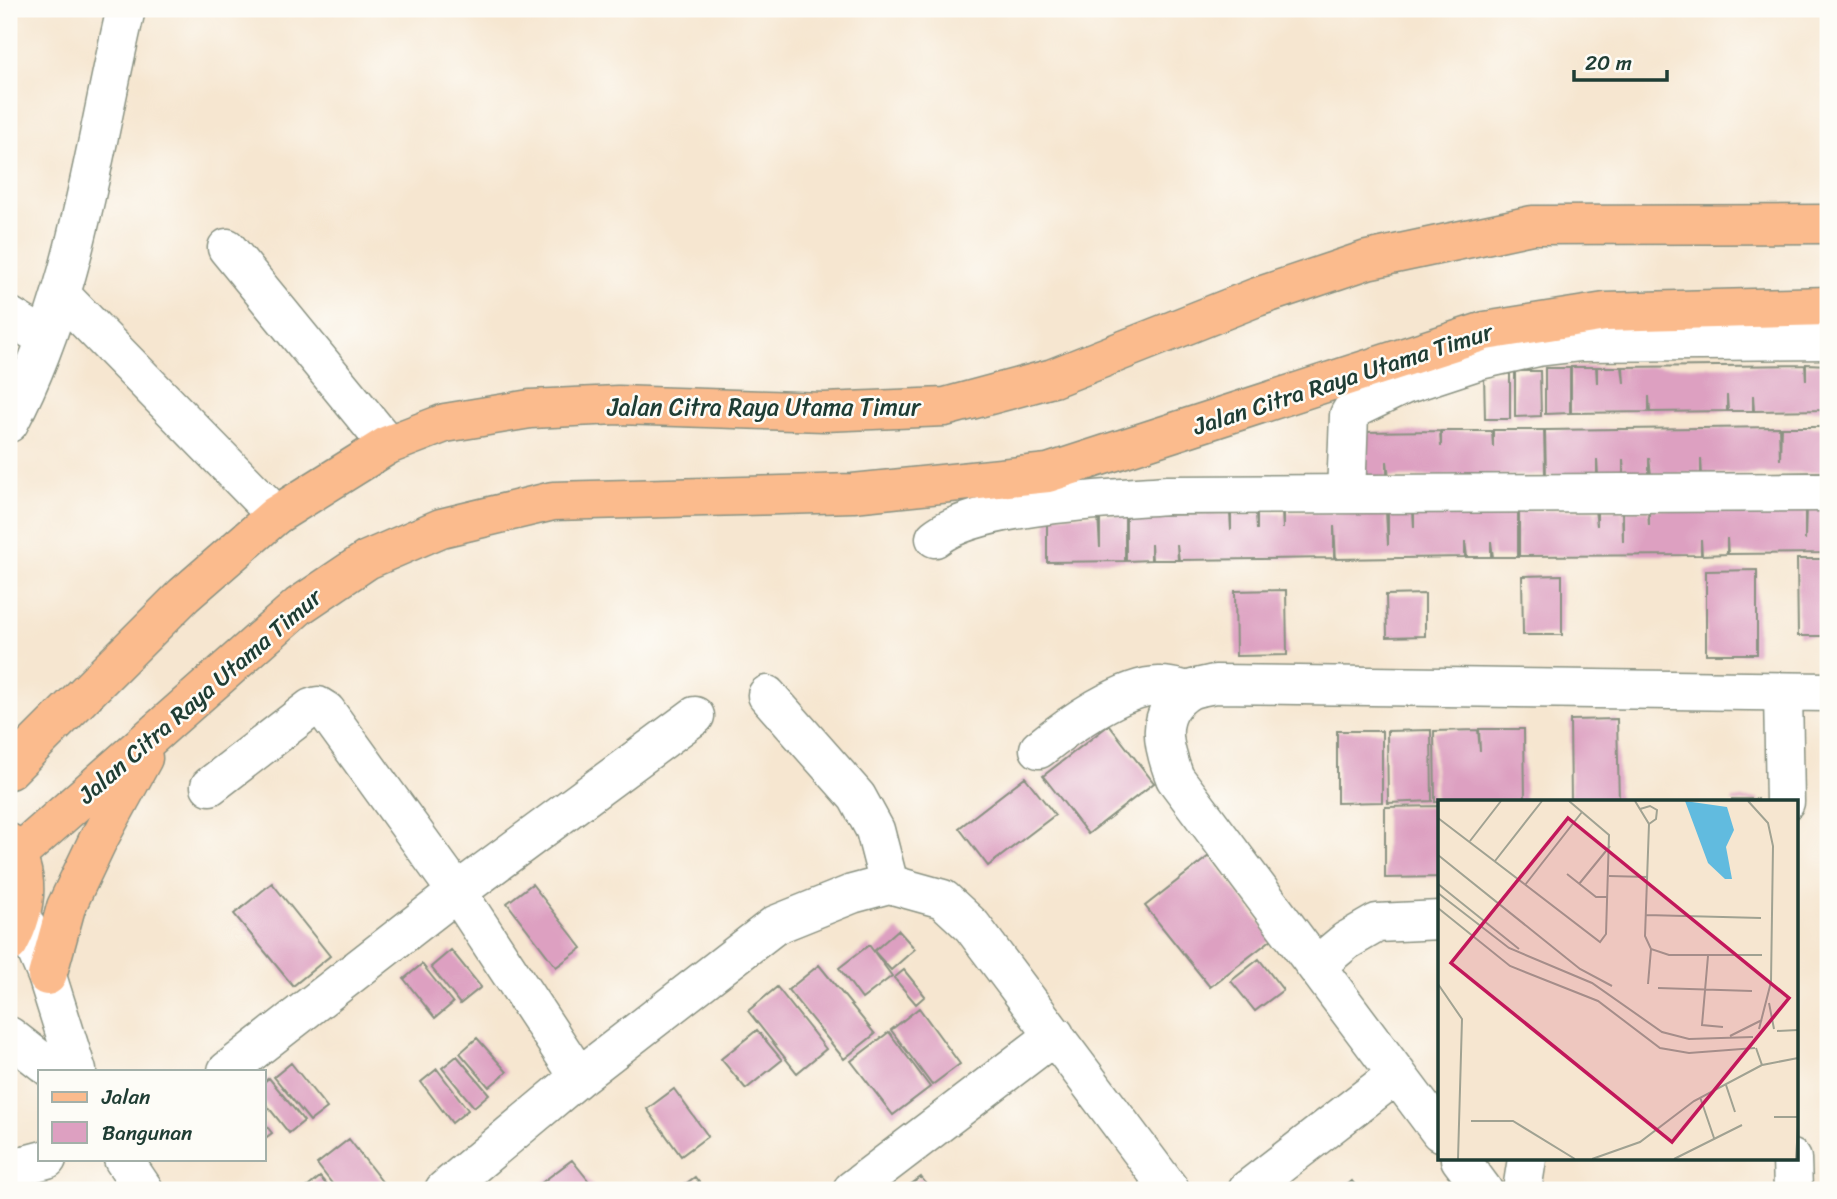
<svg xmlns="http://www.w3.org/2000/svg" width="1837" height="1199" font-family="Sriracha,sans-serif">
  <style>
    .building { fill: #dda0c1 }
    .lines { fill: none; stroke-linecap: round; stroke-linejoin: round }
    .minor-casing { stroke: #8a9282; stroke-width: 41 }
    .major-casing { stroke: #8a9282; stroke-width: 41 }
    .minor { stroke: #fff; stroke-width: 38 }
    .major { stroke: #fbbb8d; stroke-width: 38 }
    .labels { text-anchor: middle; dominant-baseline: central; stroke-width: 5; stroke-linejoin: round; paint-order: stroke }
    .street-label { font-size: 24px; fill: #1f3d34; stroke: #fdfcf7 }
    .inset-road { fill: none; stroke: #a0a292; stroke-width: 2 }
    .view { fill: #c2185b; fill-opacity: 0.15; stroke: #c2185b; stroke-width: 3.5 }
    .inset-edge { fill: none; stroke: #1f3d34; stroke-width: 3.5 }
  </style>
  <rect width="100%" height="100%" fill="#fdfcf7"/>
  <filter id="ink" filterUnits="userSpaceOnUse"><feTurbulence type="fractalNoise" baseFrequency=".0143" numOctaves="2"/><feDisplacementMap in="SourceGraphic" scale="14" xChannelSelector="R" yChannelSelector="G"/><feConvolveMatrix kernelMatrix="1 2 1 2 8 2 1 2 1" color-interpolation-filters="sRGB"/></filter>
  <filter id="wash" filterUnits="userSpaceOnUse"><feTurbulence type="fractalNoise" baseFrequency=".00686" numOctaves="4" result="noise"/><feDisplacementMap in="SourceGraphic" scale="28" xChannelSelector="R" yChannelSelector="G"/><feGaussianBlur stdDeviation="1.57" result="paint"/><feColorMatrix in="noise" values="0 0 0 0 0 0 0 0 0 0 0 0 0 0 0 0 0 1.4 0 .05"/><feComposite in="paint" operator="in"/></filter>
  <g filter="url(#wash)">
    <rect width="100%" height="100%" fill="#f6e6d0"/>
    <g id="blocks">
      <path class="building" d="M1806,364L1828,365V410L1754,411L1753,395V411H1728L1727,395V411L1650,412L1649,396V412L1571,413V367H1596L1597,383V367H1622L1624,383L1623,367L1805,365L1806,381Z
        M1545,368H1570V413L1545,414Z
        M1515,371H1540L1541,416L1515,417Z
        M1510,373V419H1485L1484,374Z
        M1779,427L1780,460L1781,427H1828V472L1702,474L1701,458V474H1651L1649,458V475H1624L1623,459V475H1598L1597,459V475L1546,476L1545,430Z
        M1493,430H1544L1545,475L1389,477L1387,461V478H1363L1362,432L1440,431L1441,447V431H1492L1493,447Z
        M1805,508V540L1806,508H1828V553L1728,554L1727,538V554L1702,555L1701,539V555L1519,556V511L1595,510L1597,526V510H1622L1623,542V510H1648L1649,526V509Z
        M1518,511V557H1493L1491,541V557H1467L1465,541V557L1336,559L1334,526V558L1179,560L1177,544L1178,560H1152L1151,544V560L1126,561V515L1230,514L1231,530V514H1256L1257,530V513H1282L1283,529V513L1386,512L1388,545V512H1413L1414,528V512Z
        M1047,515H1098L1100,548V515H1125V561L1047,562Z
        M1797,559H1828V636H1798Z
        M1757,570V654H1706V571Z
        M1562,575V635H1523L1522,576Z
        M1286,590L1287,655L1236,656L1235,591Z
        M1425,594V636L1387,637L1386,595Z
        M1617,719L1619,801L1571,802L1570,720Z
        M1109,725L1154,783L1088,834L1043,776Z
        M1479,729H1524L1525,800L1435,802L1434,731L1478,730L1480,751Z
        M1431,730L1432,801L1388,803L1387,731Z
        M1337,731H1382V802L1337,803Z
        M1025,777L1055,815L988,866L959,828Z
        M1732,799H1758V802H1732Z
        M1440,806V877L1385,878V807Z
        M1209,856L1272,939L1210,987L1145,906Z
        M272,883L330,956L293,986L234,914Z
        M532,884L582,948L556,967L507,903Z
        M898,930L915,949L891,970L874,951Z
        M869,945L892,976L862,999L839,968Z
        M451,950L481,987L460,1004L431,967Z
        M1259,959L1283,990L1255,1011L1231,981Z
        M422,964L453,1003L435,1018L404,979Z
        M819,965L875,1034L844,1059L788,990Z
        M904,970L925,996L916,1004L894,978Z
        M777,987L826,1049L797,1073L748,1011Z
        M919,1008L960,1064L932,1085L891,1030Z
        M757,1030L782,1060L746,1089L721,1059Z
        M889,1032L930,1087L893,1115L851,1061Z
        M477,1038L507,1072L489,1087L460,1053Z
        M457,1056L489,1094L474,1107L442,1068Z
        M291,1063L327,1108L310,1121L274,1077Z
        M437,1069L468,1110L452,1123L421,1082Z
        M269,1078L304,1121L289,1133L264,1102V1082Z
        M674,1089L708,1136L681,1156L647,1109Z
        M264,1123L272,1133L264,1139Z
        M349,1139L383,1183L374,1190H337L317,1164Z
        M572,1160L596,1190H538L536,1187Z
        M320,1177L331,1190H304Z
        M695,1177L705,1190H677Z
        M921,1177L931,1190H903Z
        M1352,1181L1359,1190H1341Z"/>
    </g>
  </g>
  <g filter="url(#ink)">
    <use href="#blocks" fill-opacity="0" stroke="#8a9282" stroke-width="2"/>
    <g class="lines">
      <g class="minor-casing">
        <path id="minor" d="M227,248L388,445
          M61,295L276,515
          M9,316L45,338
          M9,423C77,295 93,148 126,9
          M1346,494L1349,415L1352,410L1404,385L1480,360L1538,347L1581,342L1828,340
          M935,538C977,504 1111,499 1167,495L1828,492
          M1783,692L1785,802
          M767,695L857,797L875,830L889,884
          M1039,749C1066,727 1125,684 1161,686C1170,686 1180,689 1188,691
          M210,786L311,708L318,706L326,711L457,892L579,1077
          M22,917L47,976L77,1071
          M1316,966L1346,941L1377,923L1440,920
          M9,1036L54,1071
          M227,1071L457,892L695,716
          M1440,1132L1175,778C1163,747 1153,713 1188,691C1195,687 1207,686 1215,684L1828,692
          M123,1159L144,1190
          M1460,1159L1483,1190
          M1792,1159L1793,1190
          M9,1169L47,1159
          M444,1190L579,1077L775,925L852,894L889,884L943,899L972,926L1170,1190
          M852,1190L1055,1035
          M1247,1190L1397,1074
          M1522,1190L1527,1159"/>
      </g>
      <g class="major-casing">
        <path id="major" d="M9,770L184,595L276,515L388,445L445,423L530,409L618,405L824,412L945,407L1053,378L1257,297L1367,260L1532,225L1828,224
          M9,843C32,876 27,909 9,943
          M17,855L299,606L367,560L441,528L553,501L853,493L1048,473L1485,331L1605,312L1828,306
          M47,976L66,907L97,842L143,758"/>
      </g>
      <use href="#minor" class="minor"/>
      <use href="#major" class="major"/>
    </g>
  </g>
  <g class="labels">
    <g class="street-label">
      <text transform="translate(1343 379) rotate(-18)">Jalan Citra Raya Utama Timur</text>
      <text x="764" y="407">Jalan Citra Raya Utama Timur</text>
      <text transform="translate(200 696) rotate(-41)">Jalan Citra Raya Utama Timur</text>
    </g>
  </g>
  <g transform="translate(1438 800)">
    <rect width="360" height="360" fill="#f6e6d0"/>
    <path d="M247,1L289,7L296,30L288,47L294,79H287L270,63Z" fill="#61bbdf"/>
    <path class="inset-road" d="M197,1L211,24L207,136L213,149L231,155H324M310,1L330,23L335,46L333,182L321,229M202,9L212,6L219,10L218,19L211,24M0,18L162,142L168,134L171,35L131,1M32,41L63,1M0,55L142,169L174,186M57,61L104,1M129,74L158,97H170M171,76L210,77M0,84L81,149M141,84L172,46M87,85L144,12M0,93L71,148L154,183L224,232L251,239L315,237M0,108L72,166L160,201L222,248L251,253L317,248M208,115L323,118M270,156L264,225L285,227M0,184L24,219L20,359M210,184L213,149M220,188L314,191M331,203L336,229M339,231L360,230M292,236L324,220M318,248L324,265L360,258M288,285L297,312M262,297L276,338M336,317H360M33,321H75L137,359M154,359L202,342L256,301L324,265M236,359L304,325M358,359L360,326"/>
    <path class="view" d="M130,18L351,198L234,342L13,163Z"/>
    <rect width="360" height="360" class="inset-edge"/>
  </g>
  <rect width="1837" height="1199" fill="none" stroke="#fdfcf7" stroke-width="35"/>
  <rect x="38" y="1070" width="228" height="91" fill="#fdfcf7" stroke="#a4b0a9" stroke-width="2"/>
  <rect x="52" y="1092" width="35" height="10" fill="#fbbb8d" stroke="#a4b0a9" stroke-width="2"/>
  <text x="102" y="1104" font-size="21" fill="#1f3d34">Jalan</text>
  <rect x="52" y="1122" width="35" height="21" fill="#dda0c1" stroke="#a4b0a9" stroke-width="2"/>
  <text x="102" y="1140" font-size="21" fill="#1f3d34">Bangunan</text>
  <path d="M1574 70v10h93v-10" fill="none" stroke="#1f3d34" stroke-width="3.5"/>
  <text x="1585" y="70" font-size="21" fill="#1f3d34" stroke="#fdfcf7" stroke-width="5" paint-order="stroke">20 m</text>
</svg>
